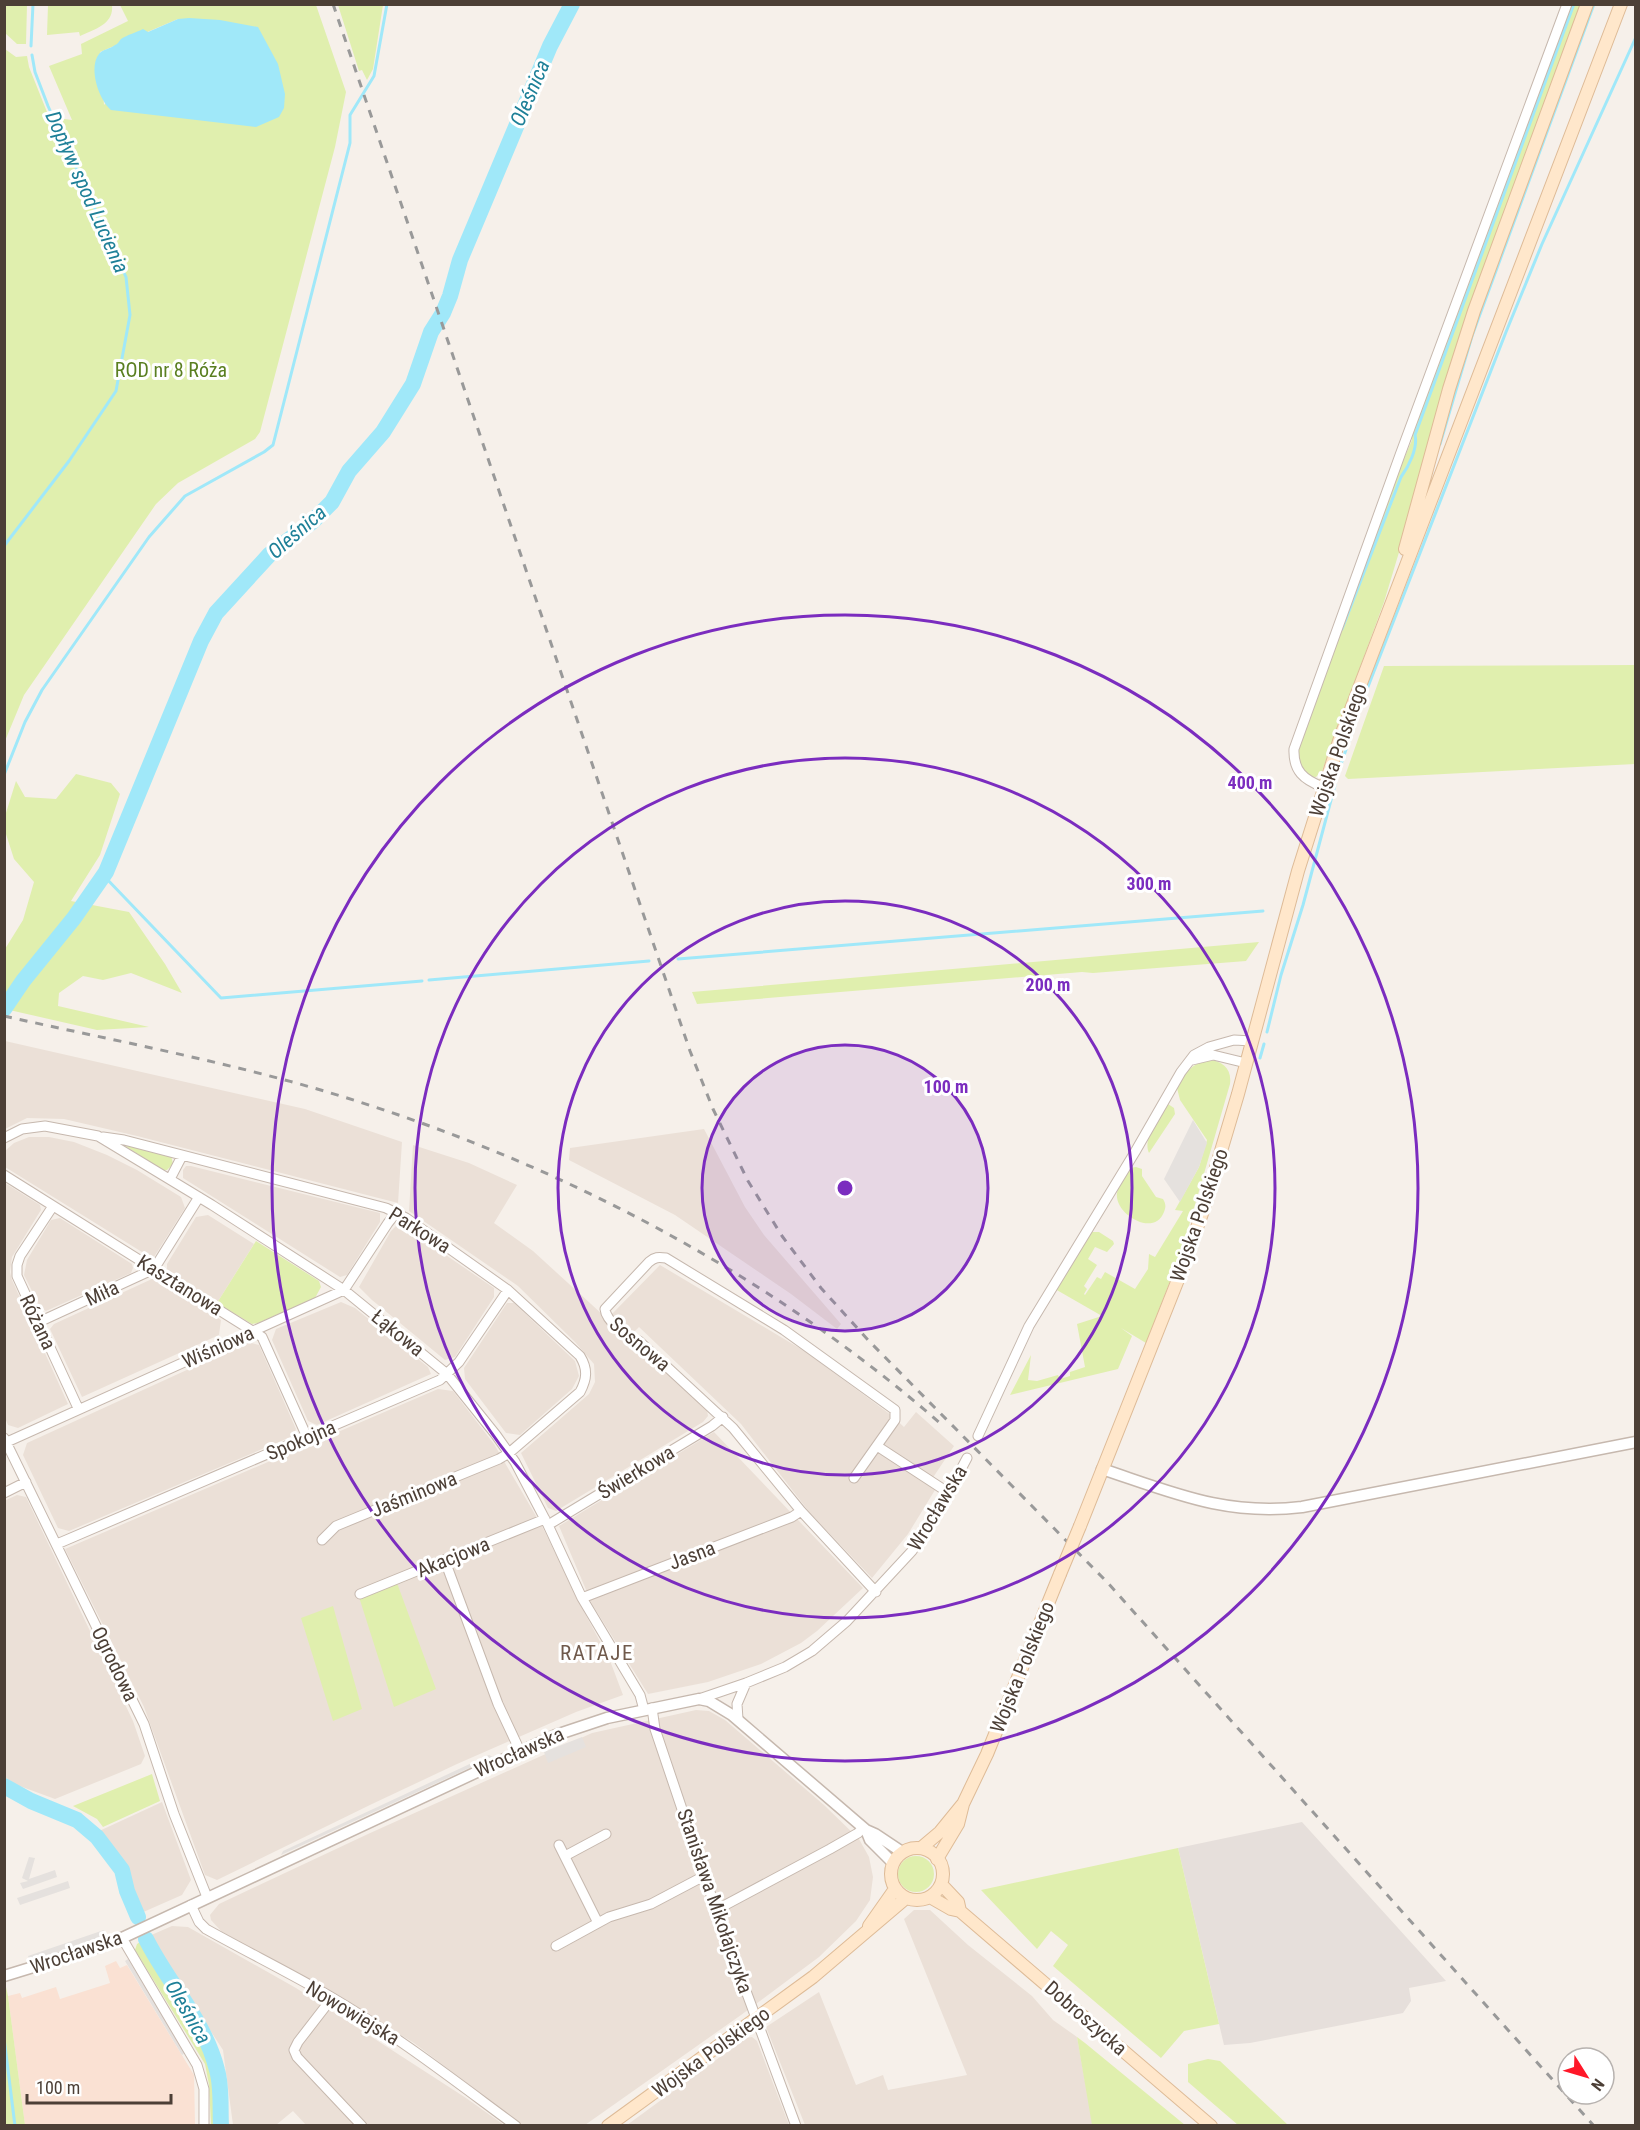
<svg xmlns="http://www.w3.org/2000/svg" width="1640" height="2130" font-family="'Roboto Condensed',sans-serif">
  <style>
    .residential { fill: #ebe0d7 }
    .commercial { fill: #fae1d3 }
    .industrial { fill: #e6dfdb }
    .green { fill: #e0efae; fill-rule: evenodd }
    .parking { fill: #e5e1de }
    .water { fill: #a0e8f9 }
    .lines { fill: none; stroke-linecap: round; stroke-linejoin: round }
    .stream { stroke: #a0e8f9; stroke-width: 3 }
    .river { stroke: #a0e8f9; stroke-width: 16 }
    .minor-casing { stroke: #c6b8ae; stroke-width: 11 }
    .tertiary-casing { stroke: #c6b8ae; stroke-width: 13 }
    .secondary-casing { stroke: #debb97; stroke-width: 14 }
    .minor { stroke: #fff; stroke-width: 9 }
    .tertiary { stroke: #fff; stroke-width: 10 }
    .secondary { stroke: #ffe7cb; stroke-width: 12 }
    .rail { stroke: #999; stroke-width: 3; stroke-dasharray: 8 8; stroke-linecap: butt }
    .secondary-bridge-casing { stroke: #debb97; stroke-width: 14; stroke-linecap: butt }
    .secondary-bridge { stroke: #ffe7cb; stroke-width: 12 }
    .ring { fill: none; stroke: #7b2cbf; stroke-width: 3 }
    .labels { text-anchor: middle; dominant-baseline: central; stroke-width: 6; stroke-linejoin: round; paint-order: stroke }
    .park-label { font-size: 20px; fill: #5a7f21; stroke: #fff }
    .street-label { font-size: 20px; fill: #4c3f36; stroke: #fff }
    .water-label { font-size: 21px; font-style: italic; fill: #1e8098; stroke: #fff }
    .neighbourhood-label { font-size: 21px; letter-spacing: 1.5px; fill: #705a4c; stroke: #fff }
    .centre { fill: #7b2cbf; stroke: #fff; stroke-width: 3 }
    .ring-label { font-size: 18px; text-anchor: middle; font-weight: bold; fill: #7b2cbf; stroke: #fff; stroke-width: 6; stroke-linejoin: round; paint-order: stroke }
  </style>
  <rect width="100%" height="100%" fill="#f6f0ea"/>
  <path class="residential" d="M5,1041L305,1109L402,1142L398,1203L137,1136L64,1119L27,1118L5,1129Z
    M704,1129L745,1207L764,1235L841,1324L837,1329L791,1294L675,1215L569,1160L570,1148Z
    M29,1137H49L74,1142L107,1155L137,1170L181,1197L185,1208L154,1257H150L5,1167V1151L14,1143Z
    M413,1145L469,1163L517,1185L494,1223L533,1251L707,1410L708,1416L703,1422L556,1511L548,1508L521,1453L589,1394L595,1382L594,1364L575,1342L518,1286L409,1211Z
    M186,1166H191L380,1213V1222L347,1275L340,1277L183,1178V1170Z
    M5,1183L40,1205L41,1210L12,1257L10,1272L12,1280L68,1404L18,1428L8,1425L5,1418Z
    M208,1215L254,1244L217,1303L167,1269V1264L196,1217Z
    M60,1218L132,1264L133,1268L131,1273L46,1311L40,1307L24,1275L27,1260L51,1220Z
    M399,1223L494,1288V1297L455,1357L445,1360L372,1300L359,1287L391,1231Z
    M660,1265L806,1352L891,1415L904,1427L916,1412L954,1446L928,1485L935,1490L908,1534L872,1578L810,1513L741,1424L639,1327L632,1334L611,1315Z
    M152,1279L161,1280L221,1320L219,1335L82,1397L50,1329L54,1324Z
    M341,1302L355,1308L428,1367L431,1374L317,1425L308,1421L272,1340L276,1329Z
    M507,1303H514L575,1361L579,1376L572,1389L520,1435L506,1433L465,1379L464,1368Z
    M248,1342L259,1345L296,1429L293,1436L69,1531L58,1528L23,1455L27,1443Z
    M438,1389L453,1391L494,1444L543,1528L583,1610L609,1658L623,1695L576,1712L457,1764L372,1804L217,1880L205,1875L144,1707L65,1549Z
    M714,1432L863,1588L817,1631L801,1643L761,1664L708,1682L648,1694L592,1604L559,1526Z
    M17,1495L26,1497L133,1721L145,1756L141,1764L55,1799L17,1785L5,1777L4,1501Z
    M696,1710L709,1711L725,1720L824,1805L859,1839L869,1857L873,1877L870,1900L856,1921L819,1957L741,2015L585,2125H522L414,2043L349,2003L222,1932L211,1920L210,1915L219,1904L368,1834L592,1733Z
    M162,1802L191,1880L182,1895L132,1917L125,1899L132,1891L126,1867L97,1832Z
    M914,1910H930L968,1945L1032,1996L1053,2020L1077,2037L1093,2125H805L766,2027L819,1992L856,2085L883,2075L888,2090L967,2075L904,1919Z
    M172,1926L188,1927L296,1988L466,2098L504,2125H306L293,2111L276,2125H233L223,2050L149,1936Z
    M752,2037L757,2041L789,2125H627L746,2038Z"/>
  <path class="commercial" d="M116,1961L120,1968L127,1965L194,2075L195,2125H25L8,1996L20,1993L22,1998L56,1987L60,1999L110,1983L105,1966Z"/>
  <path class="industrial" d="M1302,1822L1446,1981L1409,1988L1411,2001L1403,2013L1250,2043L1224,2045L1178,1848Z"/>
  <path class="green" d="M4,5H27L26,44H17L5,33Z
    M48,5H112C114,24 96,29 80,36L79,32L47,35Z
    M120,5H316L346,92L335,147L260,432L255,439L178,483L156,504L24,695L5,741V49L16,57L27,56L29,67L49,117L72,120L49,66L82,54L81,44L128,21ZM178,19L104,105L100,52Z
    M338,5H383L373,69L367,80L362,70L359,71Z
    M1570,5H1582L1403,539L1384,602L1322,771L1316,777C1304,777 1297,763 1298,752L1397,475L1412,440V432Z
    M1635,665V764L1348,779L1345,776L1384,666Z
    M76,774L111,783L120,794L100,855L71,901L129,912L165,964L182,993L131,973L103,980L83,976L59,993L58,1006L149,1027L97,1030L5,1009V949L23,920L34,882L14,859L5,831V816L16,781L25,797L56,799Z
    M1259,942L1246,961L1093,973L1082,972L697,1004L692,992Z
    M1209,1060C1223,1061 1232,1069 1230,1084L1181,1253L1146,1343L1121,1328L1132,1336L1118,1369L1010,1395L1031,1355L1028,1380L1037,1381L1058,1375L1060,1379L1070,1376V1372L1085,1367L1077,1324L1102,1316L1055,1289L1091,1232H1099L1113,1241L1114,1244L1107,1252L1095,1247L1088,1259L1097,1265L1084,1286L1087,1289L1084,1294L1085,1295L1097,1277L1101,1279L1105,1272L1135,1289L1148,1269L1149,1254L1155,1257L1183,1211L1175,1210L1199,1167L1207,1140L1180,1100L1177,1088C1184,1073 1192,1063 1209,1060Z
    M1168,1104L1174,1108L1175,1114L1149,1153C1142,1138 1160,1117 1168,1104Z
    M122,1144L171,1155L173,1164L167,1170H163Z
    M1136,1167L1142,1169V1176L1156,1197L1163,1199C1166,1204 1166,1207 1164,1212C1154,1238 1114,1214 1117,1193C1118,1185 1126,1175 1130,1168Z
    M256,1241L319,1281L321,1287L315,1298L258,1323L252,1324L217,1303Z
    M397,1583L436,1689L394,1707L359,1597Z
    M333,1606L362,1709L333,1721L301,1618Z
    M152,1774L160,1801L103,1827L97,1819L73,1806Z
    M1178,1848L1219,2024L1184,2031L1161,2058L1053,1966L1068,1945L1051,1931L1037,1949L981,1890Z
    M898 1874a18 18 0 1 1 36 0a18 18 0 1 1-36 0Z
    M143,1940C165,1983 202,2023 214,2070C218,2087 217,2108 218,2125H211L209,2085L205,2064L135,1950L137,1944Z
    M5,1987H6L8,1996L25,2125H5Z
    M1077,2037L1085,2043L1185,2125H1092Z
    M1208,2059L1220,2061L1288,2125H1238L1188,2082V2064Z"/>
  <path class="parking" d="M1193,1120L1207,1143L1199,1167L1180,1202L1164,1179Z
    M582,1737L586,1747L548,1763L544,1752Z
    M489,1755L493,1757L281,1855L283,1851Z
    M29,1857L35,1858L29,1879L55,1870L57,1877L23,1889L20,1883L28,1881L22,1878Z
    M68,1881L70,1888L20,1905L17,1898Z
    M104,1930L106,1937L30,1962L28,1956Z
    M128,1959L185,2053L182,2055L125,1961Z"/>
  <path class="water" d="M189,18L220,20L258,27L278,64L285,94L284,108L279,117L256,127L111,110C99,100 88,68 99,54C103,49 110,49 115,45C118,44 119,41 121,39C127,35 137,32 143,29L148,32L178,19Z"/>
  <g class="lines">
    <path class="stream" d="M31,46L33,4
      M1440,444L1472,336L1594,4
      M4,546L69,461L116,391L130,315L126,277L48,106L35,72L32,55
      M1342,629L1401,477C1409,466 1418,448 1415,435L1574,4
      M1339,770L1364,697L1506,332L1542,244L1636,37
      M4,775L25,722L42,690L149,537L185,496L264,452L273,445L350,143V115L374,76L387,4
      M103,875L221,998L422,981
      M678,959L1263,911
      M429,980L649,961
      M1267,1032L1281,975L1303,905L1335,785
      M1260,1058L1264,1044
      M4,2038L15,2126"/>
    <path class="river" d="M4,1009L23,981L74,918L106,872L201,641L216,613L270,554L312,522L332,502L349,471L383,432L413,384L431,332L443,313L450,296L460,260L550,46L572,4
      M4,1786L31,1801L77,1820L97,1837L122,1870L127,1891L138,1917
      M146,1939C168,1983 205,2021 217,2070C222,2087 220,2108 221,2126"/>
    <g class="minor-casing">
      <path id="minor" d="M1323,787C1304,780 1293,771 1294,749L1400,455L1567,4
        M1192,1060L1213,1055L1246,1063
        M103,1137L124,1140L386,1208L406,1218L508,1290L580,1356C588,1369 587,1379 580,1392L509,1453L499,1459L336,1526L322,1540
        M4,1138L22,1129L45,1126L98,1136L212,1205L344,1290L447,1374L496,1435L515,1462L548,1525L582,1598L640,1695L644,1710
        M4,1175L262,1337L307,1437
        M170,1179L182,1156
        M53,1206L20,1256L17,1265V1276L78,1408
        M39,1322L154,1269L199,1197
        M978,1436L1029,1326L1135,1152L1181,1072L1194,1055L1209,1047L1234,1040L1252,1041
        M4,1438L144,1724L174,1814L207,1897
        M7,1442L344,1290L388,1223L396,1213
        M877,1446L949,1493
        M854,1478L895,1420V1410L784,1330L666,1258C658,1257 655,1257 649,1262L605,1309C606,1321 628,1339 639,1341L733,1428L801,1511L876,1592
        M4,1493L26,1482
        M548,1525L712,1426L723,1417
        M57,1544L440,1380L459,1362L508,1290
        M445,1561L498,1704L520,1751
        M360,1594L545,1519
        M582,1598L792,1517L801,1511
        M699,1699L746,1683L785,1667L812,1651L847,1621L912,1551L940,1509L967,1458
        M652,1708L655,1729L716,1910L796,2126
        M738,1719L737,1704L746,1683
        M559,1845L598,1923L609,1917L651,1904L706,1875
        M565,1856L606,1834
        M191,1905L199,1922L206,1929C247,1952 290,1973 331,1997C396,2035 455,2081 516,2126
        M716,1910L830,1849L858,1833L863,1828
        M122,1938L197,2065L204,2089V2126
        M556,1946L598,1923
        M332,1998L298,2042L294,2050L297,2057L362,2126"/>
    </g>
    <g class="tertiary-casing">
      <path id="tertiary" d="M1102,1469C1174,1493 1225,1516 1302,1507L1636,1442
        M866,1830L870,1840L893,1863
        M4,1976L82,1952L122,1938L556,1735L607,1718L699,1699L709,1701L732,1715L866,1830L875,1834L902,1852"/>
    </g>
    <g class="secondary-casing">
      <path id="secondary" d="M1405,549L1449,389L1474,311L1587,4
        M1080,1526L1183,1267L1204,1208L1238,1094L1298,871L1340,738L1621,4
        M921,1848L940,1832L962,1805
        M891 1874a26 26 0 1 1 52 0a26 26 0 1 1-52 0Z
        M937,1859L958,1824L963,1804L987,1754L1060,1574
        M941,1884L958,1902L960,1911
        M930,1897L951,1909L960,1911L1211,2126
        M869,1926L895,1889
        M608,2126L813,1977L906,1898"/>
    </g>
    <use href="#minor" class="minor"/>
    <use href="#tertiary" class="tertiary"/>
    <use href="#secondary" class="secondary"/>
    <path class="rail" d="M333,4L690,1051L713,1109L748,1181L782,1236L821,1288L869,1341L1107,1582L1594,2126
      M4,1016C111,1040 219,1060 324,1091C549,1158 764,1269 941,1424"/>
    <g class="secondary-bridge-casing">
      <path id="secondary-bridge" d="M1060,1574L1080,1526"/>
    </g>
    <use href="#secondary-bridge" class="secondary-bridge"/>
  </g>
  <circle cx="845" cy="1188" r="143" fill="#7b2cbf" fill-opacity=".12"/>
  <g class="ring">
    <circle cx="845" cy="1188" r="143"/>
    <circle cx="845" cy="1188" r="287"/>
    <circle cx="845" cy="1188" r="430"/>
    <circle cx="845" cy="1188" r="573"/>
  </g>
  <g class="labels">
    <g class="park-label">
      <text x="171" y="370">ROD nr 8 Róża</text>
    </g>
    <g class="street-label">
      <text transform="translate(1338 750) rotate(-71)">Wojska Polskiego</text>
      <text transform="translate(1199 1215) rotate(-71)">Wojska Polskiego</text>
      <text transform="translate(420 1230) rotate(32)">Parkowa</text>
      <text transform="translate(180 1285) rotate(32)">Kasztanowa</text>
      <text transform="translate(102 1293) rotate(-25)">Miła</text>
      <text transform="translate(38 1322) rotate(65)">Różana</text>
      <text transform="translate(398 1333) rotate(39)">Łąkowa</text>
      <text transform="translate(640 1344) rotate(40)">Sosnowa</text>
      <text transform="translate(218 1347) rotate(-24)">Wiśniowa</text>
      <text transform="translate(301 1440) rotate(-23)">Spokojna</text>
      <text transform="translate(636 1472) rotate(-31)">Świerkowa</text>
      <text transform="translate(414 1494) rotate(-22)">Jaśminowa</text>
      <text transform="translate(937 1508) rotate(-59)">Wrocławska</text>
      <text transform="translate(692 1555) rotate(-21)">Jasna</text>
      <text transform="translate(453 1557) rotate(-22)">Akacjowa</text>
      <text transform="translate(115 1664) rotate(64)">Ogrodowa</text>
      <text transform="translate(1022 1667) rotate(-68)">Wojska Polskiego</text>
      <text transform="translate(519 1752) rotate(-24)">Wrocławska</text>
      <text transform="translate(715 1901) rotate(71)">Stanisława Mikołajczyka</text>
      <text transform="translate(76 1952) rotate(-19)">Wrocławska</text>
      <text transform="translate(353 2013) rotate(31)">Nowowiejska</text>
      <text transform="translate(1086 2018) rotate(41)">Dobroszycka</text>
      <text transform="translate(711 2052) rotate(-36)">Wojska Polskiego</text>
    </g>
    <g class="water-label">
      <text transform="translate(530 93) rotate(-67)">Oleśnica</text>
      <text transform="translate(87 192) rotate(66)">Dopływ spod Lucienia</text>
      <text transform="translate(297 532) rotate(-41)">Oleśnica</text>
      <text transform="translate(188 2012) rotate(60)">Oleśnica</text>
    </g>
    <g class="neighbourhood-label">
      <text x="597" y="1653">RATAJE</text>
    </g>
  </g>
  <circle cx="845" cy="1188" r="9" class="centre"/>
  <g class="ring-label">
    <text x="1250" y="789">400 m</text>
    <text x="1149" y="890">300 m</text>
    <text x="1048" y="991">200 m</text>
    <text x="946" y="1093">100 m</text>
  </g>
  <rect width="1640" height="2130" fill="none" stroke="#4c3f36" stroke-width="12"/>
  <g transform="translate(1586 2076) rotate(127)"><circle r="28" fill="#ffffff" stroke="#b7b2af" stroke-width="1.5"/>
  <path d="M0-4.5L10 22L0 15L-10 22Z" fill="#ff1829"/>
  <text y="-9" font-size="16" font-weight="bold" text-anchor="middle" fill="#4c3f36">N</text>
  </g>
  <path d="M27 2094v9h144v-9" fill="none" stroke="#4c3f36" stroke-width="3"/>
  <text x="36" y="2094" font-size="18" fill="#4c3f36" stroke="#ffffff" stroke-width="4.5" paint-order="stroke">100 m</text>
</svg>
